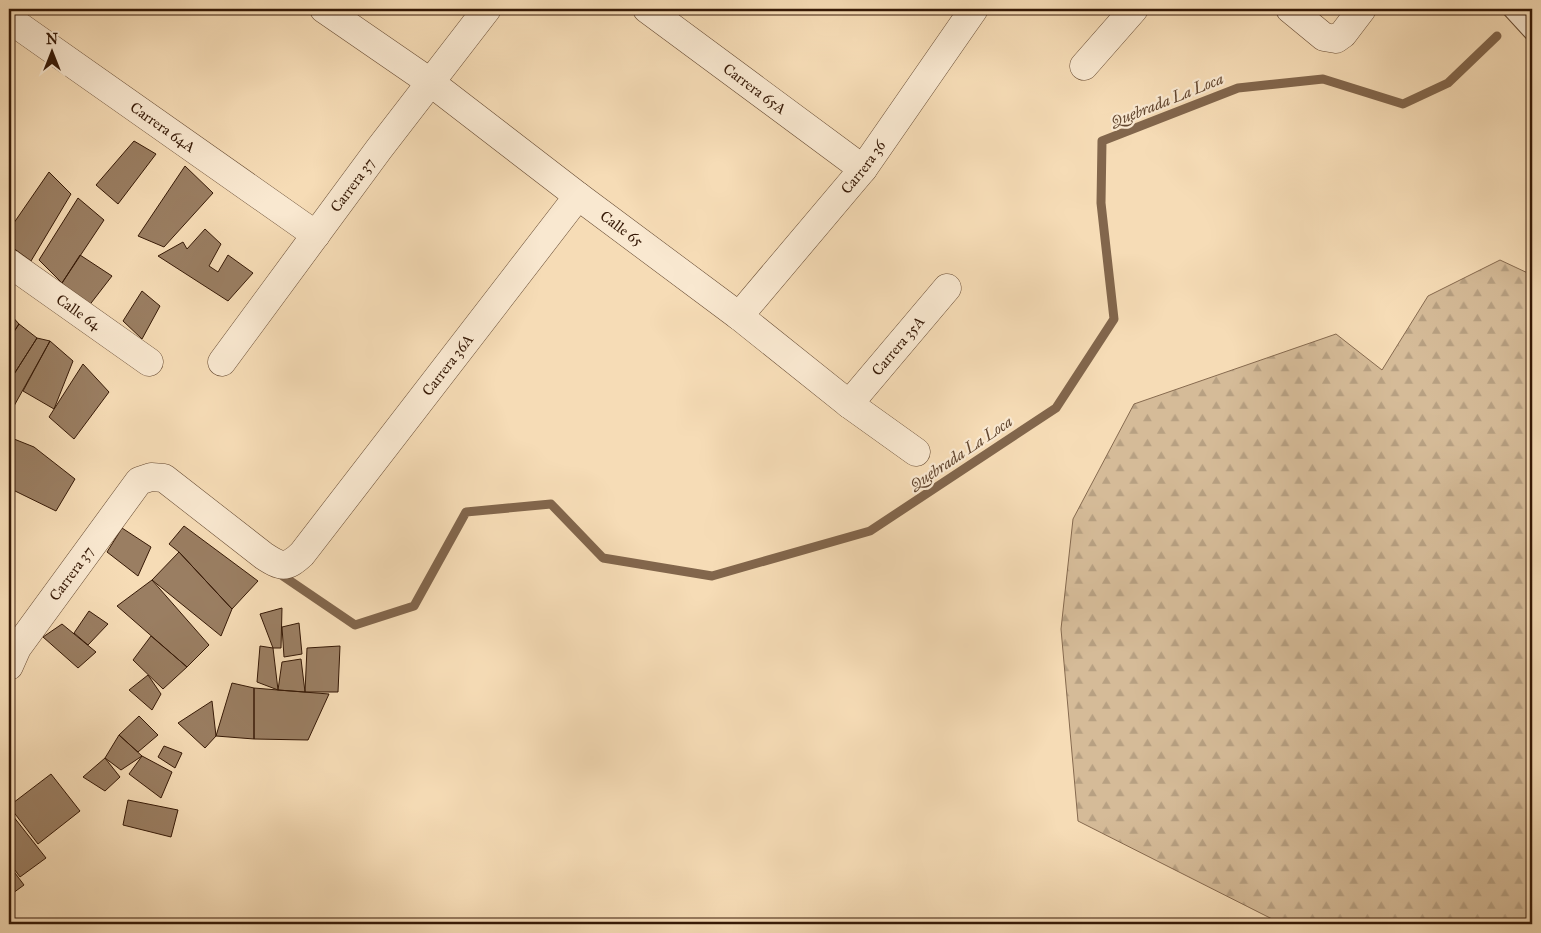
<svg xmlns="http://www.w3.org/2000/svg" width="1541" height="933" font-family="'IM FELL Great Primer',serif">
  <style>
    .forest { fill: url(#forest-firs); stroke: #866a4f }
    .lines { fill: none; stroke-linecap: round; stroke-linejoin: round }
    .stream { stroke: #82664c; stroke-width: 9 }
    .building { fill: #9a7e62; stroke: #361906 }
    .lane-casing { stroke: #664a32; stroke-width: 17 }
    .street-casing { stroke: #664a32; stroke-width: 29 }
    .lane { stroke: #f9e8d0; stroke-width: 15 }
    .street { stroke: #f9e8d0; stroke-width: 28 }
    .labels { text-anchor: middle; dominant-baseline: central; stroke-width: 4.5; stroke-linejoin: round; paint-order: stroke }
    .street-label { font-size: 15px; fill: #361906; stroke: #f9e8d0 }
    .water-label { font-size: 16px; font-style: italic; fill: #62462f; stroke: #f9e8d0 }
  </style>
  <defs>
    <pattern id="forest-firs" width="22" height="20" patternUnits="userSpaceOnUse" patternTransform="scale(1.25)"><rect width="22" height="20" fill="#d5bb98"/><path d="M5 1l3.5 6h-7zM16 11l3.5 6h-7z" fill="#b7a082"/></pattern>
  </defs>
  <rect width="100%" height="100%" fill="#f6dcb6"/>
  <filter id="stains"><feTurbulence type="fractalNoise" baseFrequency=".004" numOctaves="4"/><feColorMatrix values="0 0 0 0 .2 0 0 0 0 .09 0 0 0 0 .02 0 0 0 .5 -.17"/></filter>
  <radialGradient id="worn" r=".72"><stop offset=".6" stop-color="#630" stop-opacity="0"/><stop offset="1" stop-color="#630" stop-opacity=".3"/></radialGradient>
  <path class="forest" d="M1500,260L1532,275V924H1345L1329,919L1326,924H1282L1078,821L1061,629L1073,519L1134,404L1336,334L1382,370L1428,296Z"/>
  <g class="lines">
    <path class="stream" d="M277,572L355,625L414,606L466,512L551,504L603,558L712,576L870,531L1056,408L1114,319L1101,203L1102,141L1238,88L1323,79L1403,104L1448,83L1497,36"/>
  </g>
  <path class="building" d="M134,141L156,154L118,204L96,185Z
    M185,166L213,193L164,247L138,236Z
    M49,172L71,194L31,261L9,245V230Z
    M78,198L104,220L62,283L39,260Z
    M205,229L221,244L209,266L218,272L228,255L253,273L228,301L158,256L183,242L187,249Z
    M80,255L112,276L88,307L62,283Z
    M142,291L160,306L142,339L123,321Z
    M9,313L19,324L9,339Z
    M19,324L37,338L9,382V339Z
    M37,338L50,341L9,415V382Z
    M50,341L73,361L54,409L23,391Z
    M83,364L109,392L74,439L49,417Z
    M9,437L34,447L75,479L56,511L13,490L9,495Z
    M184,526L258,581L232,609L179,552L169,544Z
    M122,528L151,547L138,576L107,552Z
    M179,552L232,609L221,636L152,580Z
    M152,580L209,645L187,667L117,606Z
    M282,608L281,648H273L260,614Z
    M89,611L108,624L88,645L74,633Z
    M299,623L302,654L284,657L282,627Z
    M62,624L96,652L78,668L43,637Z
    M151,636L187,667L163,689L133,660Z
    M260,646L273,648L278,690L257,682Z
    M340,646L338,692H305L307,648Z
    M301,659L305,692L278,690L282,662Z
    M148,675L161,694L152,710L129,690Z
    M232,683L254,688V739L216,736Z
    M254,688L278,690L329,694L308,740L254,739Z
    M212,701L216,736L205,748L178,723Z
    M139,716L158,735L138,752L119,735Z
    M119,735L142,756L121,770L105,758Z
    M164,746L182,753L175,768L158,757Z
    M142,756L172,772L161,798L129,774Z
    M105,758L120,777L105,791L83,777Z
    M51,774L80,811L38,844L9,806Z
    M128,800L178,810L171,837L123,825Z
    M13,816L46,858L20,877L9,862V819Z
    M9,865L24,885L9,896Z"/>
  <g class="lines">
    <g class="lane-casing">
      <path id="lane" d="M1510,9L1532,33"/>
    </g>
    <g class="street-casing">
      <g id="street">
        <path id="s1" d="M324,9L430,82L578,196L739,316L849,404L916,452"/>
        <path id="s2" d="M647,9L863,169"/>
        <path d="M1290,9L1324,37L1336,39L1343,34L1362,9"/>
        <path id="s3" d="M9,19L316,235"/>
        <path d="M1084,66L1134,9"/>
        <path id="s4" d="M9,263L149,362"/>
        <path id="s5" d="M739,316L863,169L974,9"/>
        <path id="s6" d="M222,362L379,149L487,9"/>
        <path id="s7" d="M849,404L947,288"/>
        <path id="s8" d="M9,666L17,648L139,481L151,477L164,478L264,556C281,567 286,569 302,554L578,196"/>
      </g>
    </g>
    <use href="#lane" class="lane"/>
    <use href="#street" class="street"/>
  </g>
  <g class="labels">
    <g class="street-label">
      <text stroke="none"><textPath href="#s2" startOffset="134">Carrera 65A</textPath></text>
      <text stroke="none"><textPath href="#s3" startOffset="188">Carrera 64A</textPath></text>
      <text stroke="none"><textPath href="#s5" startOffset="194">Carrera 36</textPath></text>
      <text stroke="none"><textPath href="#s6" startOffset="220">Carrera 37</textPath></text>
      <text stroke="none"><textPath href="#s1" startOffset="370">Calle 65</textPath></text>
      <text stroke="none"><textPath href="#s4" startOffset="85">Calle 64</textPath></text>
      <text stroke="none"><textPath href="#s7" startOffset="76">Carrera 35A</textPath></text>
      <text stroke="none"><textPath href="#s8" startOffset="661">Carrera 36A</textPath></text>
      <text stroke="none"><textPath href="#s8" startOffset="112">Carrera 37</textPath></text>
    </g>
    <g class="water-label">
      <text transform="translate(1167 100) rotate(-22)">Quebrada La Loca</text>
      <text transform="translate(961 453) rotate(-34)">Quebrada La Loca</text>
    </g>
  </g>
  <rect width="1541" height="933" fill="none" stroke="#f6dcb6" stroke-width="30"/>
  <rect x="10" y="10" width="1521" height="913" fill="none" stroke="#361906" stroke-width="2.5"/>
  <rect x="15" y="15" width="1511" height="903" fill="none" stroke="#361906"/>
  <g transform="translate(52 52)" stroke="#f9e8d0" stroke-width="4" paint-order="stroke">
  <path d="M0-4L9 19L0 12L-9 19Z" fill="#361906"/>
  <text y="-8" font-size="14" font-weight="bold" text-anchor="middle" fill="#361906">N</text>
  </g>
  <rect width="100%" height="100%" filter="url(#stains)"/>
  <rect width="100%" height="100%" fill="url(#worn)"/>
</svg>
